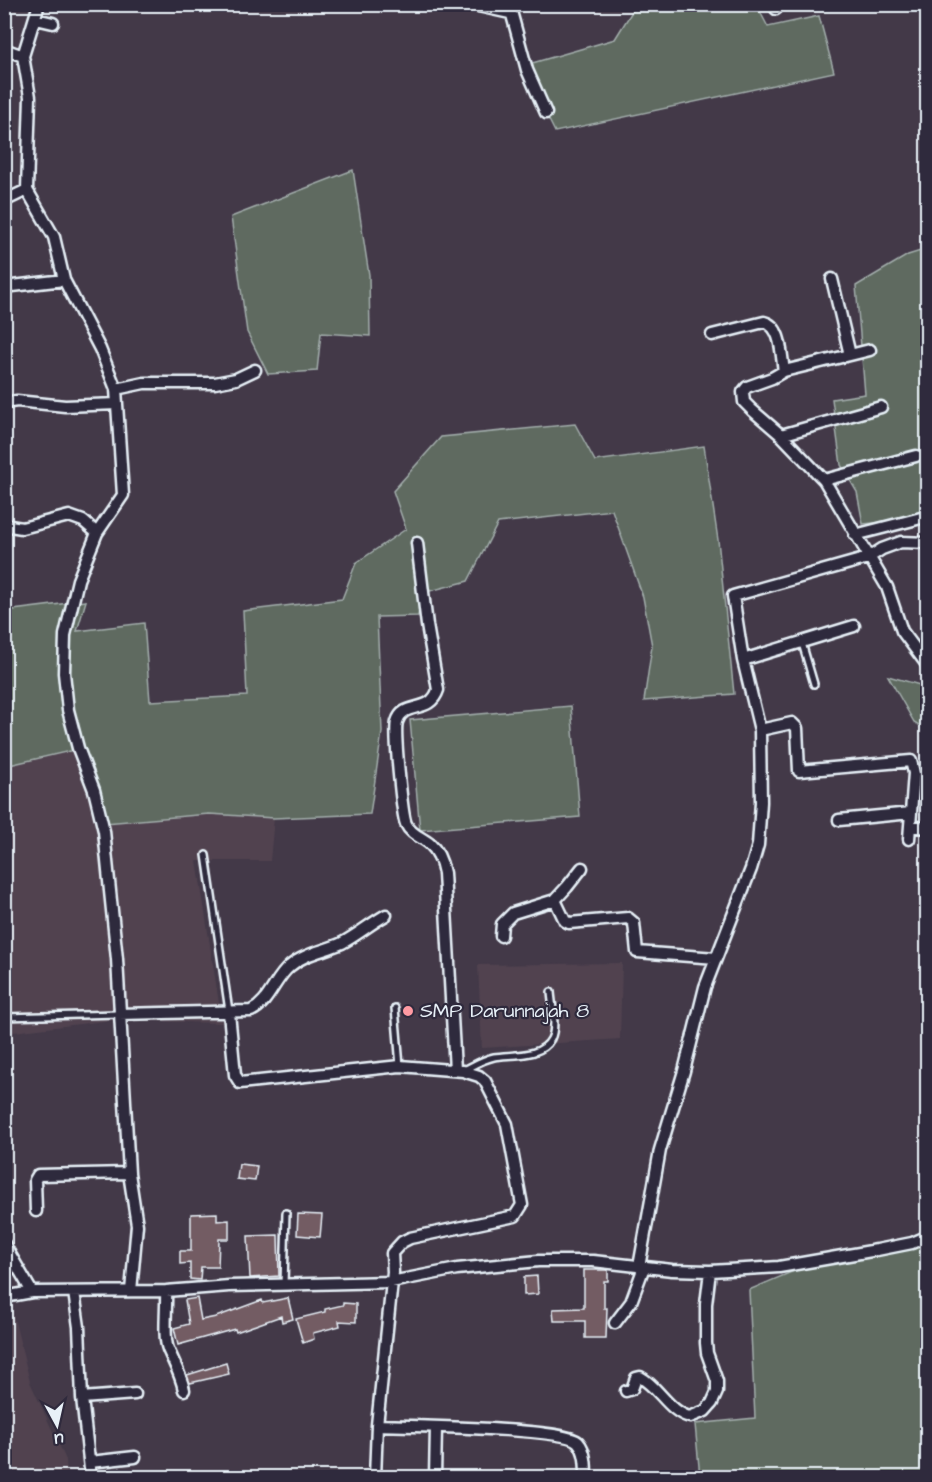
<svg xmlns="http://www.w3.org/2000/svg" width="932" height="1482" font-family="'Architects Daughter',sans-serif">
  <style>
    .built { fill: #514350 }
    .green { fill: #5e6a60; stroke: #a3aeac; stroke-width: 1.5 }
    .building { fill: #735b63; stroke: #e8f1f8; stroke-width: 1.5 }
    .lines { fill: none; stroke-linecap: round; stroke-linejoin: round }
    .lane-casing { stroke: #e8f1f8; stroke-width: 10 }
    .street-casing { stroke: #e8f1f8; stroke-width: 15 }
    .lane { stroke: #2f2a3d; stroke-width: 5 }
    .street { stroke: #2f2a3d; stroke-width: 10 }
    .poi-dot { fill: #ff9aa2; stroke: #2f2a3d; stroke-width: 2 }
    .labels { text-anchor: middle; dominant-baseline: central; stroke-width: 4.5; stroke-linejoin: round; paint-order: stroke }
    .poi-label { font-size: 20px; fill: #e8f1f8; stroke: #2f2a3d; text-anchor: start }
  </style>
  <rect width="100%" height="100%" fill="#433948"/>
  <filter id="ink" filterUnits="userSpaceOnUse"><feTurbulence type="fractalNoise" baseFrequency=".0167" numOctaves="2"/><feDisplacementMap in="SourceGraphic" scale="12" xChannelSelector="R" yChannelSelector="G"/><feConvolveMatrix kernelMatrix="1 2 1 2 8 2 1 2 1" color-interpolation-filters="sRGB"/></filter>
  <g filter="url(#ink)">
    <path class="built" d="M74,750L105,823L209,814L274,818L270,861H197L222,1023L113,1020L5,1033L4,766Z
      M622,963L620,1039L482,1048L478,965Z
      M8,1294L30,1382L66,1460L67,1477L5,1478L4,1295Z"/>
    <path class="green" d="M756,4L768,27L819,16L834,72L555,132L522,66L615,39L636,5Z
      M353,170L369,275L370,336L321,333L317,371L268,374L247,332L231,217Z
      M927,249V518L863,524L857,492L841,465L832,399L865,394L856,286L908,255Z
      M575,424L595,461L704,446L718,540L734,694L644,701L652,646L643,597L612,510L498,523L468,581L422,593L418,616L377,617L382,732L370,814L274,818L209,814L105,823L74,750L5,766V611L86,601L77,631L144,623L150,701L247,696L243,611L342,599L356,563L406,529L393,491L441,437Z
      M888,676L927,687V730L914,722Z
      M571,706L580,817L420,830L410,720Z
      M927,1246V1477H700L695,1424L755,1418L749,1290L839,1252Z"/>
    <path class="building" d="M239,1164L257,1166L255,1181L237,1179Z
      M217,1213V1221L229,1220V1239H219L218,1267H201L200,1280L190,1279V1263L180,1264V1251H191V1214Z
      M298,1214L322,1215L320,1237L297,1235Z
      M278,1235L279,1276L250,1278L248,1236Z
      M584,1270H608V1281H604V1308H607L606,1338H585V1321H554L553,1309L584,1308Z
      M537,1276L538,1294L524,1295V1277Z
      M197,1298L201,1320L216,1317L262,1300L263,1303L288,1298L293,1319L282,1322L281,1316L236,1332L235,1329L178,1345L174,1328L189,1324L185,1300Z
      M343,1303L356,1304V1322L339,1321L340,1326L313,1333L314,1339L303,1343L296,1319L325,1312V1309L343,1305Z
      M226,1363L229,1374L190,1383L187,1375Z"/>
    <g class="lines">
      <g class="lane-casing">
        <path id="lane" d="M802,643L814,684
          M206,855L229,1011
          M395,1008L400,1066
          M4,1017L119,1014
          M464,1070C474,1065 484,1059 494,1057C512,1054 541,1058 551,1039C557,1027 552,1005 551,992
          M284,1285L286,1213"/>
      </g>
      <g class="street-casing">
        <path id="street" d="M469,4L510,13
          M509,4L527,70L546,113
          M774,4L776,9
          M36,19L53,23
          M4,49L23,56L30,97L27,190L54,237L64,280L100,349L116,389L123,495L97,533L78,580L65,635L64,673L68,710L78,748L94,790L104,831L110,891L117,959L129,1173L137,1225L131,1291
          M23,56L39,4
          M4,201L27,190
          M832,279L850,355L870,350
          M4,287L64,280
          M712,335L764,322C782,326 781,355 784,371
          M850,355L784,371L772,378L747,387L743,392L744,402L752,410L781,435L824,480L887,587L902,631L928,666
          M116,389L144,383H215L236,379L255,370
          M4,403L17,401L65,406L117,404
          M781,435L881,407
          M824,480L916,456
          M4,525L22,528L69,516L83,521L97,533
          M855,535L921,518
          M417,543L427,625L438,690C430,715 403,700 397,722C394,732 402,815 406,824C411,835 422,837 430,844C439,852 442,862 444,873L455,1070
          M743,660L854,626
          M760,730L792,723L797,728L799,771L911,761L914,773L909,839
          M839,820L911,813
          M910,826L928,828
          M582,868L567,887L555,900L565,921L569,923L628,918L634,923L637,952L716,958
          M501,936L502,924L513,913L555,900
          M229,1013L235,1075L240,1083L400,1066L463,1071L479,1076L485,1081L507,1124L522,1205L515,1216L410,1238L402,1242L392,1253L393,1272L377,1425C404,1426 566,1428 578,1442C586,1451 586,1466 586,1478
          M119,1014L251,1011C270,1002 274,979 290,966C305,953 325,951 342,943C357,935 370,924 386,915
          M36,1211L35,1180L38,1175L129,1173
          M4,1244L32,1292
          M639,1267L660,1150L684,1071L705,987L751,869L758,845L761,802L760,730L743,660L733,596L868,558L882,549L901,542L928,543
          M166,1291C167,1307 163,1337 168,1349C174,1363 181,1375 184,1390
          M74,1292L79,1327L82,1398L91,1478
          M4,1297L32,1292L166,1291L229,1286L391,1282L457,1269L538,1261H593L672,1270L710,1271L779,1267L877,1250L912,1243L928,1236
          M615,1323L631,1302L644,1267
          M626,1391L632,1389L636,1378L640,1377C659,1387 669,1412 690,1417L705,1411L712,1403L717,1392V1381L707,1353L706,1343V1304L710,1271
          M82,1398L135,1394
          M90,1462L135,1457
          M375,1478L377,1425
          M435,1478L436,1427"/>
      </g>
      <use href="#lane" class="lane"/>
      <use href="#street" class="street"/>
    </g>
  </g>
  <circle class="poi-dot" cx="408" cy="1011" r="6"/>
  <g class="labels">
    <g class="poi-label">
      <text x="420" y="1011">SMP Darunnajah 8</text>
    </g>
  </g>
  <rect width="932" height="1482" fill="none" stroke="#2f2a3d" stroke-width="24"/>
  <rect x="12" y="12" width="908" height="1458" fill="none" stroke="#e8f1f8" stroke-width="2" filter="url(#ink)"/>
  <g transform="translate(57 1425) rotate(172)" stroke="#2f2a3d" stroke-width="4.5" paint-order="stroke">
  <path d="M0-4.5L10 22L0 15L-10 22Z" fill="#e8f1f8"/>
  <text y="-9" font-size="16" font-weight="bold" text-anchor="middle" fill="#e8f1f8">U</text>
  </g>
</svg>
